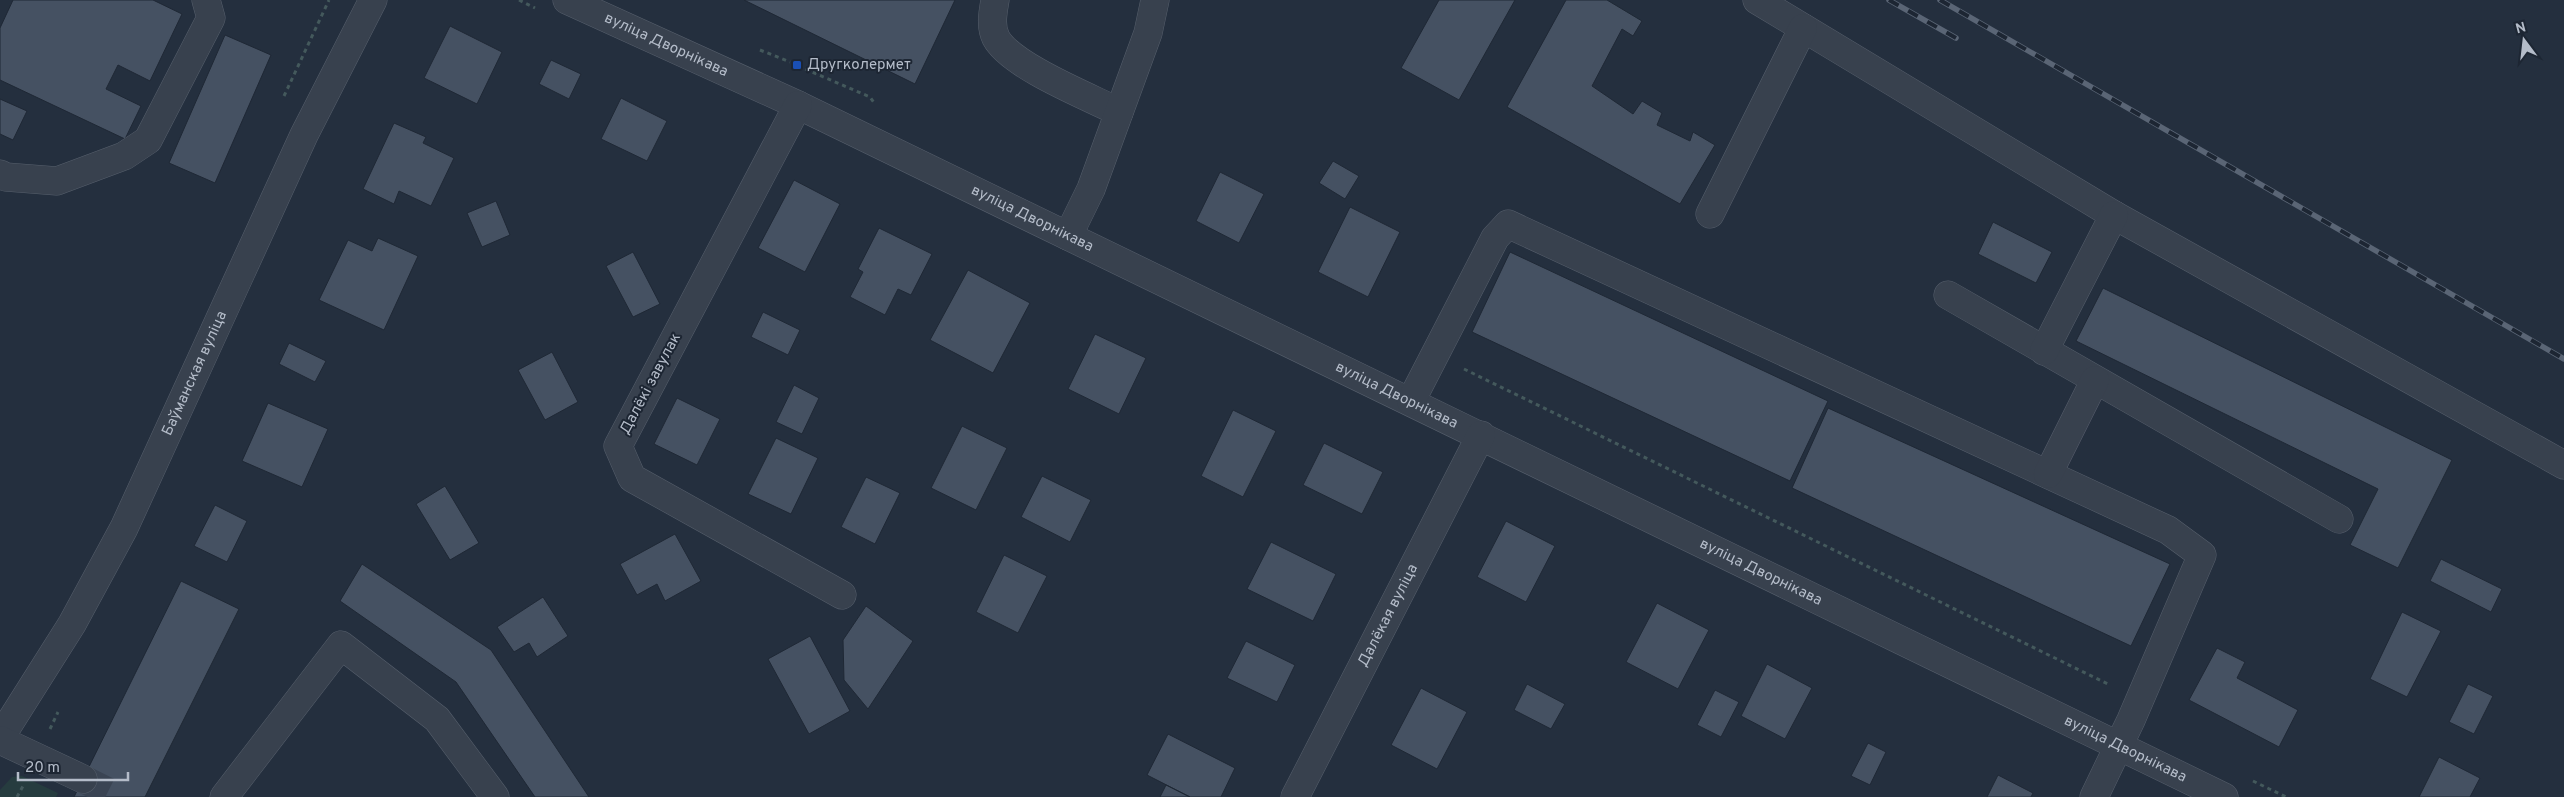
<svg xmlns="http://www.w3.org/2000/svg" width="2564" height="797" font-family="Overpass,sans-serif">
  <style>
    .green { fill: #263c3f }
    .building { fill: #455162; stroke: #1f2835 }
    .lines { fill: none; stroke-linecap: round; stroke-linejoin: round }
    .minor-tunnel { stroke: #3a4453; stroke-width: 28; stroke-dasharray: 28 14; stroke-linecap: butt }
    .minor-casing { stroke: #565f6c; stroke-width: 29 }
    .path { stroke: #44595c; stroke-width: 3; stroke-dasharray: 4 4; stroke-linecap: butt }
    .minor { stroke: #38414e; stroke-width: 28 }
    .rail-casing { stroke: #5a6575; stroke-width: 5.5 }
    .rail { stroke: #1d2633; stroke-width: 4; stroke-dasharray: 11; stroke-linecap: butt }
    .transit-dot { fill: #1a4fb4; stroke: #1d2633; stroke-width: 2 }
    .labels { text-anchor: middle; dominant-baseline: central; stroke-width: 4; stroke-linejoin: round; paint-order: stroke }
    .street-label { font-size: 15px; fill: #b4bcc9; stroke: #1d2633 }
    .poi-label { font-size: 15px; fill: #b4bcc9; stroke: #1d2633; text-anchor: start }
  </style>
  <rect width="100%" height="100%" fill="#242f3e"/>
  <path class="green" d="M22,776L58,793L56,797H0V790L12,777Z"/>
  <path class="building" d="M13,0H153L182,14L150,81L118,65L106,89L141,106L125,139L0,80V28Z
    M744,0H955L915,84Z
    M1439,0H1515L1459,100L1401,68Z
    M1566,0H1607L1642,21L1633,36L1622,29L1592,86L1633,114L1642,101L1662,113L1657,125L1690,141L1693,132L1715,145L1680,204L1507,107Z
    M450,26L502,52L477,104L424,78Z
    M225,35L271,55L215,183L169,163Z
    M551,60L581,74L569,99L539,84Z
    M621,98L667,121L647,161L601,139Z
    M0,99L27,111L13,140L0,134Z
    M394,123L426,137L423,143L454,158L431,206L399,191L394,204L363,189Z
    M1333,161L1359,176L1345,199L1319,183Z
    M1220,172L1264,194L1239,243L1196,221Z
    M794,180L840,204L805,272L758,248Z
    M496,201L510,235L482,247L467,213Z
    M1350,207L1400,232L1368,297L1318,272Z
    M1993,222L2052,252L2036,283L1978,254Z
    M879,228L932,254L911,295L898,289L885,315L850,297L863,272L858,269Z
    M378,238L418,256L384,330L319,300L348,240L372,251Z
    M633,252L660,304L633,317L606,266Z
    M1510,252L1828,401L1790,481L1472,332Z
    M968,270L1030,303L993,373L930,340Z
    M2103,288L2452,460L2398,568L2350,545L2378,489L2076,341Z
    M763,312L800,330L788,355L751,337Z
    M1095,334L1146,358L1119,414L1068,389Z
    M289,343L326,361L315,382L279,364Z
    M552,352L578,402L545,420L518,370Z
    M794,385L819,398L802,434L776,422Z
    M677,398L720,419L697,465L654,444Z
    M268,403L328,429L302,487L242,461Z
    M1828,408L2170,564L2131,646L1792,488Z
    M1233,410L1276,431L1243,497L1201,476Z
    M962,426L1007,448L976,510L931,488Z
    M776,438L818,458L791,514L748,494Z
    M1324,443L1383,472L1362,514L1303,485Z
    M1042,476L1091,500L1070,542L1021,517Z
    M866,477L900,493L875,544L841,527Z
    M445,486L479,543L450,560L416,504Z
    M215,505L247,521L227,562L194,546Z
    M1506,521L1555,546L1526,602L1477,577Z
    M675,534L701,581L665,601L657,584L637,595L620,564Z
    M1271,542L1336,574L1313,621L1247,589Z
    M1004,555L1047,576L1018,633L976,612Z
    M2441,559L2502,589L2491,612L2430,581Z
    M362,564L491,650L589,797H535L456,682L340,601Z
    M181,581L239,609L145,797H74Z
    M543,597L568,636L537,657L529,643L514,652L497,627Z
    M1657,603L1709,630L1678,689L1626,662Z
    M866,606L913,641L868,709L844,680L843,640Z
    M2402,612L2441,631L2407,697L2370,679Z
    M810,636L850,711L809,734L768,659Z
    M1246,641L1295,665L1277,702L1227,678Z
    M2217,648L2245,662L2237,678L2298,710L2279,747L2189,700Z
    M1767,664L1812,688L1785,739L1741,716Z
    M1527,684L1565,704L1551,729L1514,710Z
    M2468,684L2493,696L2474,734L2449,722Z
    M1421,688L1467,712L1437,769L1391,745Z
    M1715,690L1739,702L1721,737L1697,725Z
    M1168,734L1235,768L1221,797H1190L1147,775Z
    M1868,743L1886,752L1870,785L1851,776Z
    M2439,757L2480,778L2470,797H2419Z
    M1998,775L2033,793L2031,797H1987Z
    M1166,785L1190,797H1160Z"/>
  <g class="lines">
    <path class="minor-tunnel" d="M83,779L119,797"/>
    <g class="minor-casing">
      <g id="minor">
        <path id="s1" d="M567,0L798,105L2224,797"/>
        <path d="M995,0C993,12 990,26 996,38C1011,66 1089,97 1119,112"/>
        <path d="M1757,0L2114,215L2564,465"/>
        <path d="M798,105L618,446L632,478L842,595"/>
        <path d="M0,174L6,177L57,181L124,156L148,140L211,18L206,0"/>
        <path d="M1710,214L1803,28"/>
        <path d="M1068,236L1091,189L1148,33L1155,0"/>
        <path d="M1948,295L2339,519"/>
        <path d="M2044,351L2114,215"/>
        <path d="M1411,401L1495,238L1508,224L2168,530L2202,555L2131,720L2094,797"/>
        <path d="M2048,474L2095,380"/>
        <path id="s2" d="M0,738L72,624L124,528L304,135L373,0"/>
        <path d="M0,740L83,779"/>
        <path d="M224,797L341,645L437,719L495,797"/>
        <path id="s3" d="M1295,797L1481,435"/>
      </g>
    </g>
    <path class="path" d="M519,0L535,8
      M760,50L790,62
      M798,66L870,97L875,104
      M284,96L329,0
      M1464,369L2110,685
      M50,729L58,712
      M2253,781L2286,797
      M17,797L23,786"/>
    <use href="#minor" class="minor"/>
    <g class="rail-casing">
      <path id="rail" d="M1889,0L1956,38
        M1940,0L2564,359"/>
    </g>
    <use href="#rail" class="rail"/>
  </g>
  <rect class="transit-dot" x="792" y="60" width="10" height="10" rx="2.5"/>
  <g class="labels">
    <g class="street-label">
      <text stroke="none"><textPath href="#s1" startOffset="109">вуліца Дворнікава</textPath></text>
      <text stroke="none"><textPath href="#s1" startOffset="514">вуліца Дворнікава</textPath></text>
      <text stroke="none"><textPath href="#s2" startOffset="414">Баўманская вуліца</textPath></text>
      <text transform="translate(651 384) rotate(-62)">Далёкі завулак</text>
      <text stroke="none"><textPath href="#s1" startOffset="919">вуліца Дворнікава</textPath></text>
      <text stroke="none"><textPath href="#s1" startOffset="1324">вуліца Дворнікава</textPath></text>
      <text stroke="none"><textPath href="#s3" startOffset="204">Далёкая вуліца</textPath></text>
      <text stroke="none"><textPath href="#s1" startOffset="1729">вуліца Дворнікава</textPath></text>
    </g>
    <g class="poi-label">
      <text x="807" y="65">Другколермет</text>
    </g>
  </g>
  <g transform="translate(2524 40) rotate(345)" stroke="#1d2633" stroke-width="4" paint-order="stroke">
  <path d="M0-4L9 19L0 12L-9 19Z" fill="#b4bcc9"/>
  <text y="-8" font-size="14" font-weight="bold" text-anchor="middle" fill="#b4bcc9">N</text>
  </g>
  <path d="M18 772v8h110v-8" fill="none" stroke="#b4bcc9" stroke-width="2.5"/>
  <text x="25" y="772" font-size="15" fill="#b4bcc9" stroke="#1d2633" stroke-width="4" paint-order="stroke">20 m</text>
</svg>
